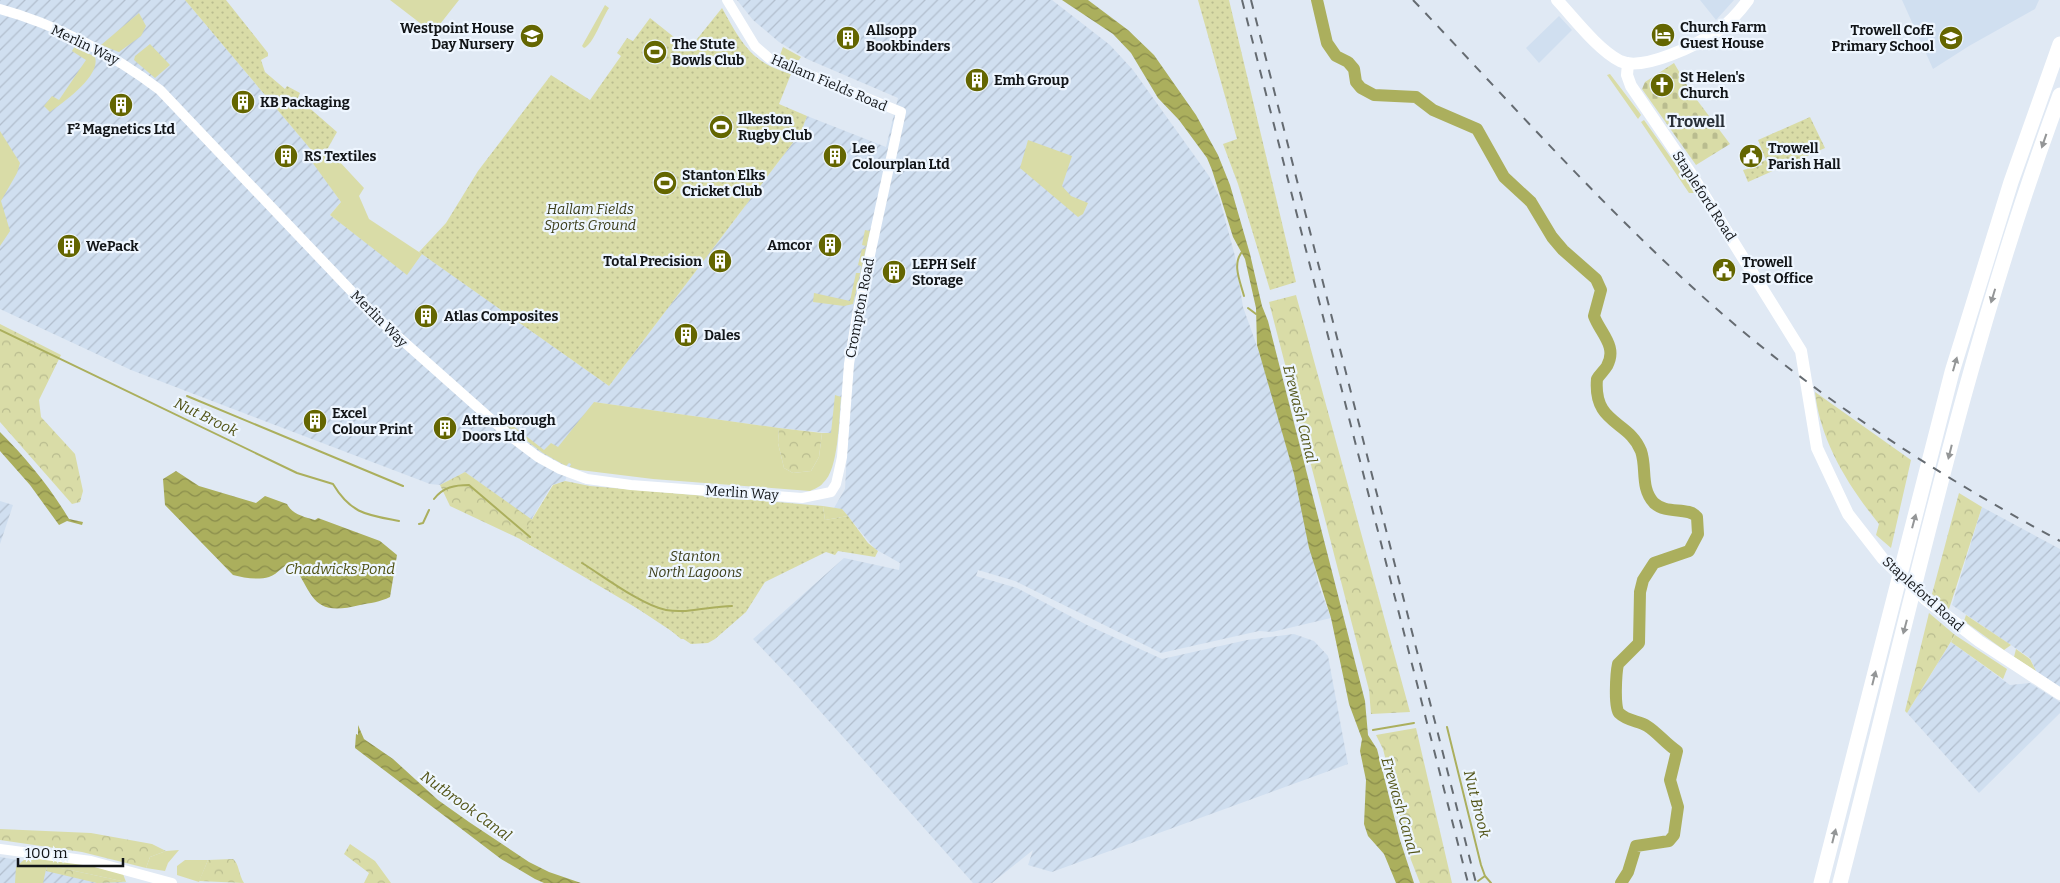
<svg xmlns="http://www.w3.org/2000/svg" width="2060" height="883" font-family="Bitter,serif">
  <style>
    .built { fill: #d0dff0 }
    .industrial { fill: url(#industrial-furrows) }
    .green { fill: #d9dca7 }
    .forest { fill: url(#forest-crowns) }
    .cemetery { fill: url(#cemetery-stones) }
    .park { fill: url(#park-dots) }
    .water { fill: url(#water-waves) }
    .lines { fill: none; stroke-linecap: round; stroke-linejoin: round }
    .stream { stroke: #abaf5d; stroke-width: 2 }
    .river { stroke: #abaf5d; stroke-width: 12 }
    .minor { stroke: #fff; stroke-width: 10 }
    .major { stroke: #fff; stroke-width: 12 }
    .highway { stroke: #fff; stroke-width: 15 }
    .rail { stroke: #656b71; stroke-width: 2; stroke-dasharray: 9 9; stroke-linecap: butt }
    .oneway { fill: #949697 }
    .labels { text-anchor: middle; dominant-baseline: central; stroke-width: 4.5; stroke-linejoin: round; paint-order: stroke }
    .poi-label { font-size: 14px; font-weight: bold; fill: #121518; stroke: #eef6ff; text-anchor: start }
    .street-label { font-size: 14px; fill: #121518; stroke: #eef6ff }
    .park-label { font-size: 14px; font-style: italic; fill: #3b3d19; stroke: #eef6ff }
    .water-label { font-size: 15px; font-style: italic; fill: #505214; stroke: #eef6ff }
    .quarter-label { font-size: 16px; font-weight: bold; fill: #282f37; stroke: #eef6ff }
  </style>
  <defs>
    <pattern id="industrial-furrows" width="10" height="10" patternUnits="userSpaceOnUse" patternTransform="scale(1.25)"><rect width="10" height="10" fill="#d0dff0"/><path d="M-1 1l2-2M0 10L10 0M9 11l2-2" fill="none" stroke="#b2becd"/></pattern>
    <pattern id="forest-crowns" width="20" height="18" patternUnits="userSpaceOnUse" patternTransform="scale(1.25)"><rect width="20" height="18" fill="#d9dca7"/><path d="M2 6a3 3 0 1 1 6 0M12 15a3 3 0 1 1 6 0" fill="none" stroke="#b9bc8f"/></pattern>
    <pattern id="cemetery-stones" width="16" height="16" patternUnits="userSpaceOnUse" patternTransform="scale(1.25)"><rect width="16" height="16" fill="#d9dca7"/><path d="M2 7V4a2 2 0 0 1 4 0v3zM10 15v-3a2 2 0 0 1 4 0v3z" fill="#b9bc8f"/></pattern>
    <pattern id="park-dots" width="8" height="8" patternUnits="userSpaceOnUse" patternTransform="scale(1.25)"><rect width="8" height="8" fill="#d9dca7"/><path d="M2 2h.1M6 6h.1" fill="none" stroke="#b9bc8f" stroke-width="1.8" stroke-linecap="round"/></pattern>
    <pattern id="water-waves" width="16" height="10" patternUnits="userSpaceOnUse" patternTransform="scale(1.25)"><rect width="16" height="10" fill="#abaf5d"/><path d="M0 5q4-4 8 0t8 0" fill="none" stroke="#8a8d4c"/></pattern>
  </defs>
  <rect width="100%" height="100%" fill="#e0e9f4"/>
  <path class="built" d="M1700,0H1734L1716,20Z
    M1902,0H2039L2035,9L1969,46L1933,69Z
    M1559,16L1572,30L1539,63L1526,48Z"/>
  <path class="industrial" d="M0,0H185L318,158L313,162L341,202L330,215L407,274L422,254L609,386L801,132L807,116L886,147L898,98L807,59L779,42L753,20L737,0H1052L1110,45L1133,70L1209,176L1219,197L1235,256L1243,307L1263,363L1294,474L1319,586L1331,618L1272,632L1259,631L1161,653L1015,581L978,570L976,576L1017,588L1087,625L1162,659L1247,640L1294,634L1314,641L1328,656L1348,764L1052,872L1028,865L1033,850L992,883H973L795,683L753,639L844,558L899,570L900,563L875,549L842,509L834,508L845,489L848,435L779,428L594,402L580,470L570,467L565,481L552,485L531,520L465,472L440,485L430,484L131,370L0,309Z
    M0,501L13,505L0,544Z
    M1982,507L2060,549V687L2036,671L2030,658L1952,605Z
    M1951,642L2010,685L2030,683L2060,702V713L1979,793L1907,713Z
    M0,857L47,865L129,883H0Z"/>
  <path class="green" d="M390,0H459L433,33Z
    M605,5L609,8C602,18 593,45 584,48L582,46Z
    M139,13L146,26L141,36L119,52L101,45Z
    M150,44L170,65L155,78L134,60L135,56Z
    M75,46L95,57C101,76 64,102 50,112L44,106L52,96L59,100L86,60L72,51Z
    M783,47L801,57L799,60L788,62L779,58Z
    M1610,74L1639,112L1641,115L1638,119L1607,75Z
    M1644,120L1691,186L1694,193H1689L1641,122Z
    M0,131L20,163L17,173L1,201L10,231L0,246Z
    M1028,140L1072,156L1062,186L1071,196L1088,203L1083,214L1078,217L1020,168Z
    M326,148L344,155L338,160L364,188L359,196L369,219L422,254L407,275L330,215L341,202L312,162Z
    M865,230L870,231L853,304L844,306L813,302L814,293L850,301L856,273H860L861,266L858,265L862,249H865L866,246L862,245Z
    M835,395L841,397C839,417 839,470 823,483C820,487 814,489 810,491L653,479L580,470L570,467L571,464L569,463L566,466L543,453L503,423L499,415L544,450L551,443L558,447L594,402L779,428L778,443L784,468L793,473L811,471L819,457L822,433H831Z
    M823,506L842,509L848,516L825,520Z
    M1966,615L2011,645L2004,650L1964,621Z
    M1955,635L2007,669L2003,679L1951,642Z
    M2016,649L2030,659L2036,671L2014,657Z
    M179,850L168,863L165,871L146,868L150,857L166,851Z
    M27,857L76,862L123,874L126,882L47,865L43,883H15L16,867Z
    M185,860H208L199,882L177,875V866Z"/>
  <path class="forest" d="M1296,295L1410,712L1371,714L1369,690L1269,302Z
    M0,324L61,355L39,400L41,417L75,454L83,491L80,502L72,504L0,422Z
    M1815,392L1911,460L1891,548L1876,535L1879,524C1849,487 1820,441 1815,392Z
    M779,428L822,433L819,457L811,471L793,473L784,468L778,443Z
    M465,472L700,639H681L662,623L520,539L450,506L440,485Z
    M1959,493L1982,507L1949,609L1932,594Z
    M1929,613L1955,635L1907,713L1905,711Z
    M1416,728L1452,883H1420L1411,860L1383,749L1376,735Z
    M0,829L91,833L152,844L166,851L150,857L146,868L82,852L0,840Z
    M350,844L375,861L391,883H364L369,873L344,854Z
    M233,859C239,863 239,876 244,883L199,881L208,860Z
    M47,865L126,882L97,883L46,871Z"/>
  <path class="cemetery" d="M1674,63L1691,92L1730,144L1696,165L1642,89L1645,82Z"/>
  <path class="park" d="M185,0H226L268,53V56L261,60L265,72L285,89L287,86L300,93L298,98L337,132L328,148L323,149L318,158Z
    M1198,0H1229L1296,282L1270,290L1238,184L1223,144L1237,139Z
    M722,8C741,42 751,63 791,74L779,104L807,116L801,132L609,386L419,252L446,223L478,171L551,75L590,100L621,56L617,53L627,38L633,41L650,18L689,49Z
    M1810,117L1825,148L1748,182L1743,170L1762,165L1761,162L1766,160L1758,140Z
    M565,481L590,486L823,506L825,520L848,516L868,543L878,551L875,557L838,551L835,555L826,552L765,582L746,612L715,639L708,643L691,644L608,589L520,539L553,485Z"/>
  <path class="water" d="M1062,0H1088L1128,30L1154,55L1196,115L1218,155L1230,185L1250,254L1262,306L1268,321L1365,701L1368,735L1377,749L1400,840L1414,883H1396L1384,854L1368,836L1364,824L1366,780L1360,751L1362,739L1349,704L1331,618L1309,548L1294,474L1257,345L1256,308L1245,259L1233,237L1212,170L1207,158L1179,120L1158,98L1131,53L1113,34Z
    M0,432C26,458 50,487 69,519L83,522L82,525L67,521L59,525L30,485L0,451Z
    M176,471L199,486L256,503L265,496L287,504C292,514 304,517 315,520L318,518L380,541L397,555L390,597C380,602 370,603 360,605C313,617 314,597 293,564C282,564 279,574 269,577C258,580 244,578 233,575L165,505L163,479Z
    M358,725L364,739L393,759L438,800L469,822L529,862L549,872L581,883H544L535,879L501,859L355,748L356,734L358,735Z"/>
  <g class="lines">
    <path class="stream" d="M1242,252C1232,264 1240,281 1244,296
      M1248,308L1256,314
      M0,330L297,473L333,484C351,514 367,515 399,521
      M187,396L403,486
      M434,499C443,487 455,485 469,485L530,537
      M419,524L423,523L429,510
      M582,563C603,576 643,606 666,610C688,614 710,606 732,606
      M1447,727L1481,865L1485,876L1491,883
      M1373,730L1414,723
      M1478,881L1485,876"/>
    <path class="river" d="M1317,0L1327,43L1336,56L1348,62L1354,69L1356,82L1361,88L1374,95L1416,97L1433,110L1477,129L1504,177L1531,202L1552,237L1563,250L1596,279L1601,290L1594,316C1600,333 1618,346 1607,366C1604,371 1600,374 1597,379C1593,425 1629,420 1641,451C1647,468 1640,488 1654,503C1667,515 1688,506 1697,517L1698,534L1689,551L1654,563L1643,580L1640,592L1639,643L1618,664C1616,673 1614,708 1619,713C1627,721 1639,721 1647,726C1657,732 1666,744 1677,751L1670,780L1678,807L1674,835L1669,841L1636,846L1628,872L1621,883"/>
    <path class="minor" d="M0,9C56,24 114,55 160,90L376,317L510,436L538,457L560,469L587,479L631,485L802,498L831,492L836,484L842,457L849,364L857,315L901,112L770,59L755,46L727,0
      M0,849L91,861L172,883"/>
    <path class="major" d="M1557,0C1574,18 1597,49 1620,61C1643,72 1699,44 1719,30C1730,22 1740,11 1748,0
      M1628,63L1627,75L1631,86L1691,174L1801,351L1817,448L1848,514L1883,559L1925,599L1979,641L2060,694"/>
    <path class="highway" d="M1821,883L1952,372L2011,182L2060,44
      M1840,883C1908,620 1965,349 2060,95"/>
    <path class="rail" d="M1242,0L1468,883
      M1251,0L1476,883
      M1413,0C1508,100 1600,204 1702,296C1810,393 1932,472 2060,541"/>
  </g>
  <defs><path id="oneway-solid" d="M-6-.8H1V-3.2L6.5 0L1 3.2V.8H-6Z" transform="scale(1.25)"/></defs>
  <g class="oneway">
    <use href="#oneway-solid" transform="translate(2044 141) rotate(109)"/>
    <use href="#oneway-solid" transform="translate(1993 296) rotate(107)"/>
    <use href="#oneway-solid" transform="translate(1955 364) rotate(-74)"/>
    <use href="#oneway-solid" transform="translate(1950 452) rotate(104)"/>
    <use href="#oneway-solid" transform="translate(1914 521) rotate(-75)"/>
    <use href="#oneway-solid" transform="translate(1905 627) rotate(105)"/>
    <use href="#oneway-solid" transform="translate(1874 678) rotate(-76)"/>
    <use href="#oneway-solid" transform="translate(1834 836) rotate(-76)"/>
  </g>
  <defs>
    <g id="hotel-disc" transform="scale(1.25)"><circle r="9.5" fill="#646601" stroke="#eef6ff"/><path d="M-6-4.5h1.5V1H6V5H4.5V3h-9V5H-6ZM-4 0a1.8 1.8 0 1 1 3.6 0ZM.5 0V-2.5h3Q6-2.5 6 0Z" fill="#fff"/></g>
    <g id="school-disc" transform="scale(1.25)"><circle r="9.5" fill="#646601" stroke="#eef6ff"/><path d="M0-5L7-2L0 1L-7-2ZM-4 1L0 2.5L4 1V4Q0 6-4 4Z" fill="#fff"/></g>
    <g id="building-disc" transform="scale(1.25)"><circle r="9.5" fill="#646601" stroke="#eef6ff"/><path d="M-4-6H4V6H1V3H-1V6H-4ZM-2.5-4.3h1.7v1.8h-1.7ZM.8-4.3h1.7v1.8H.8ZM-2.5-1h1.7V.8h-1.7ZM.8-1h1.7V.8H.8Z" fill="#fff"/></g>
    <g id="stadium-disc" transform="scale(1.25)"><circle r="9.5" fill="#646601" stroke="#eef6ff"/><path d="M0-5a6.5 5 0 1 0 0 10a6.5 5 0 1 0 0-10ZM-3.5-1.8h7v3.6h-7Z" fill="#fff"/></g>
    <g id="church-disc" transform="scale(1.25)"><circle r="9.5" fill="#646601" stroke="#eef6ff"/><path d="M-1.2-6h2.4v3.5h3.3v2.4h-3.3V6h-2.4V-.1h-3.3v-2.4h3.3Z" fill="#fff"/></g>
    <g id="civic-disc" transform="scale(1.25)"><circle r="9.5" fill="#646601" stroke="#eef6ff"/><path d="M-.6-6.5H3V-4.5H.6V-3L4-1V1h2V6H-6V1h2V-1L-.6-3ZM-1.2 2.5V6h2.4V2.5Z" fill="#fff"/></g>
  </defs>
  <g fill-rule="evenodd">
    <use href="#hotel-disc" x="1663" y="35"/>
    <use href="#school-disc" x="532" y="36"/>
    <use href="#building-disc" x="848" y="38"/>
    <use href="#school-disc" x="1951" y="38"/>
    <use href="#stadium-disc" x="655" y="52"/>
    <use href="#building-disc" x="977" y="80"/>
    <use href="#church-disc" x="1662" y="85"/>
    <use href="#building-disc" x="243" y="102"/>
    <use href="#building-disc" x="121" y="105"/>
    <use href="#stadium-disc" x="721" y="127"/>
    <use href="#building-disc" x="286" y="156"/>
    <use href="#building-disc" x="835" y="156"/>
    <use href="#civic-disc" x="1751" y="156"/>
    <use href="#stadium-disc" x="665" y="183"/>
    <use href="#building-disc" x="830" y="245"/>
    <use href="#building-disc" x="69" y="246"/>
    <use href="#building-disc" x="720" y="261"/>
    <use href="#civic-disc" x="1724" y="270"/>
    <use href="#building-disc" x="894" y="272"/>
    <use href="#building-disc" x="426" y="316"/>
    <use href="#building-disc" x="686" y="335"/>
    <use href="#building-disc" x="315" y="421"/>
    <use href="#building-disc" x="445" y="428"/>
  </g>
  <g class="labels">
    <g class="poi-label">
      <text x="1680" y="27">Church Farm<tspan x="1680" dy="16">Guest House</tspan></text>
      <text x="514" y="28" text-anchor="end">Westpoint House<tspan x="514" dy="16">Day Nursery</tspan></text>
      <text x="866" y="30">Allsopp<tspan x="866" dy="16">Bookbinders</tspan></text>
      <text x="1934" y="30" text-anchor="end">Trowell CofE<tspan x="1934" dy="16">Primary School</tspan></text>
      <text x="672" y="44">The Stute<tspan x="672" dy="16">Bowls Club</tspan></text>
      <text x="1680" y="77">St Helen's<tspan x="1680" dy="16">Church</tspan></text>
      <text x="994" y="80">Emh Group</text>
      <text x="260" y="102">KB Packaging</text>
      <text x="738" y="119">Ilkeston<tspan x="738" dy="16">Rugby Club</tspan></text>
      <text x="121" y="129" text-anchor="middle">F² Magnetics Ltd</text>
      <text x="852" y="148">Lee<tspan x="852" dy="16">Colourplan Ltd</tspan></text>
      <text x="1768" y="148">Trowell<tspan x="1768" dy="16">Parish Hall</tspan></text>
      <text x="304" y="156">RS Textiles</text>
      <text x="682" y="175">Stanton Elks<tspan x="682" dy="16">Cricket Club</tspan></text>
      <text x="812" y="245" text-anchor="end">Amcor</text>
      <text x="86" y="246">WePack</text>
      <text x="702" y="261" text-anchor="end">Total Precision</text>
      <text x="1742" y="262">Trowell<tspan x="1742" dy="16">Post Office</tspan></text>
      <text x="912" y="264">LEPH Self<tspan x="912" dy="16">Storage</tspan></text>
      <text x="444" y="316">Atlas Composites</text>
      <text x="704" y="335">Dales</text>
      <text x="332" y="413">Excel<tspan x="332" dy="16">Colour Print</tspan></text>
      <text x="462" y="420">Attenborough<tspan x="462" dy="16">Doors Ltd</tspan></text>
    </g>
    <g class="street-label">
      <text transform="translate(85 45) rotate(26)">Merlin Way</text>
      <text transform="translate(829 83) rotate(23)">Hallam Fields Road</text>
      <text transform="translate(1704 196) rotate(57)">Stapleford Road</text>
      <text transform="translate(860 308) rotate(-79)">Crompton Road</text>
      <text transform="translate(379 319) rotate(45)">Merlin Way</text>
      <text transform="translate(742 493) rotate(4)">Merlin Way</text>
      <text transform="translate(1923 594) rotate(42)">Stapleford Road</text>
    </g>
    <g class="park-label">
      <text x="590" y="209">Hallam Fields<tspan x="590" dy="16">Sports Ground</tspan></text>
      <text x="695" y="556">Stanton<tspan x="695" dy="16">North Lagoons</tspan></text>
    </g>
    <g class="water-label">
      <text transform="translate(1300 414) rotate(76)">Erewash Canal</text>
      <text transform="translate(206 417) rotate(26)">Nut Brook</text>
      <text x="340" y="569">Chadwicks Pond</text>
      <text transform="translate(1477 804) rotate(76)">Nut Brook</text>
      <text transform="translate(466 806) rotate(36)">Nutbrook Canal</text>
      <text transform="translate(1400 806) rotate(74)">Erewash Canal</text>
    </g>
    <g class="quarter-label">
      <text x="1696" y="121">Trowell</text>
    </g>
  </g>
  <path d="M18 858v8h105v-8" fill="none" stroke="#121518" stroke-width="2.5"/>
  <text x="25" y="858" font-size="15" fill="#121518" stroke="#eef6ff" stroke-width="4" paint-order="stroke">100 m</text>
</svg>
